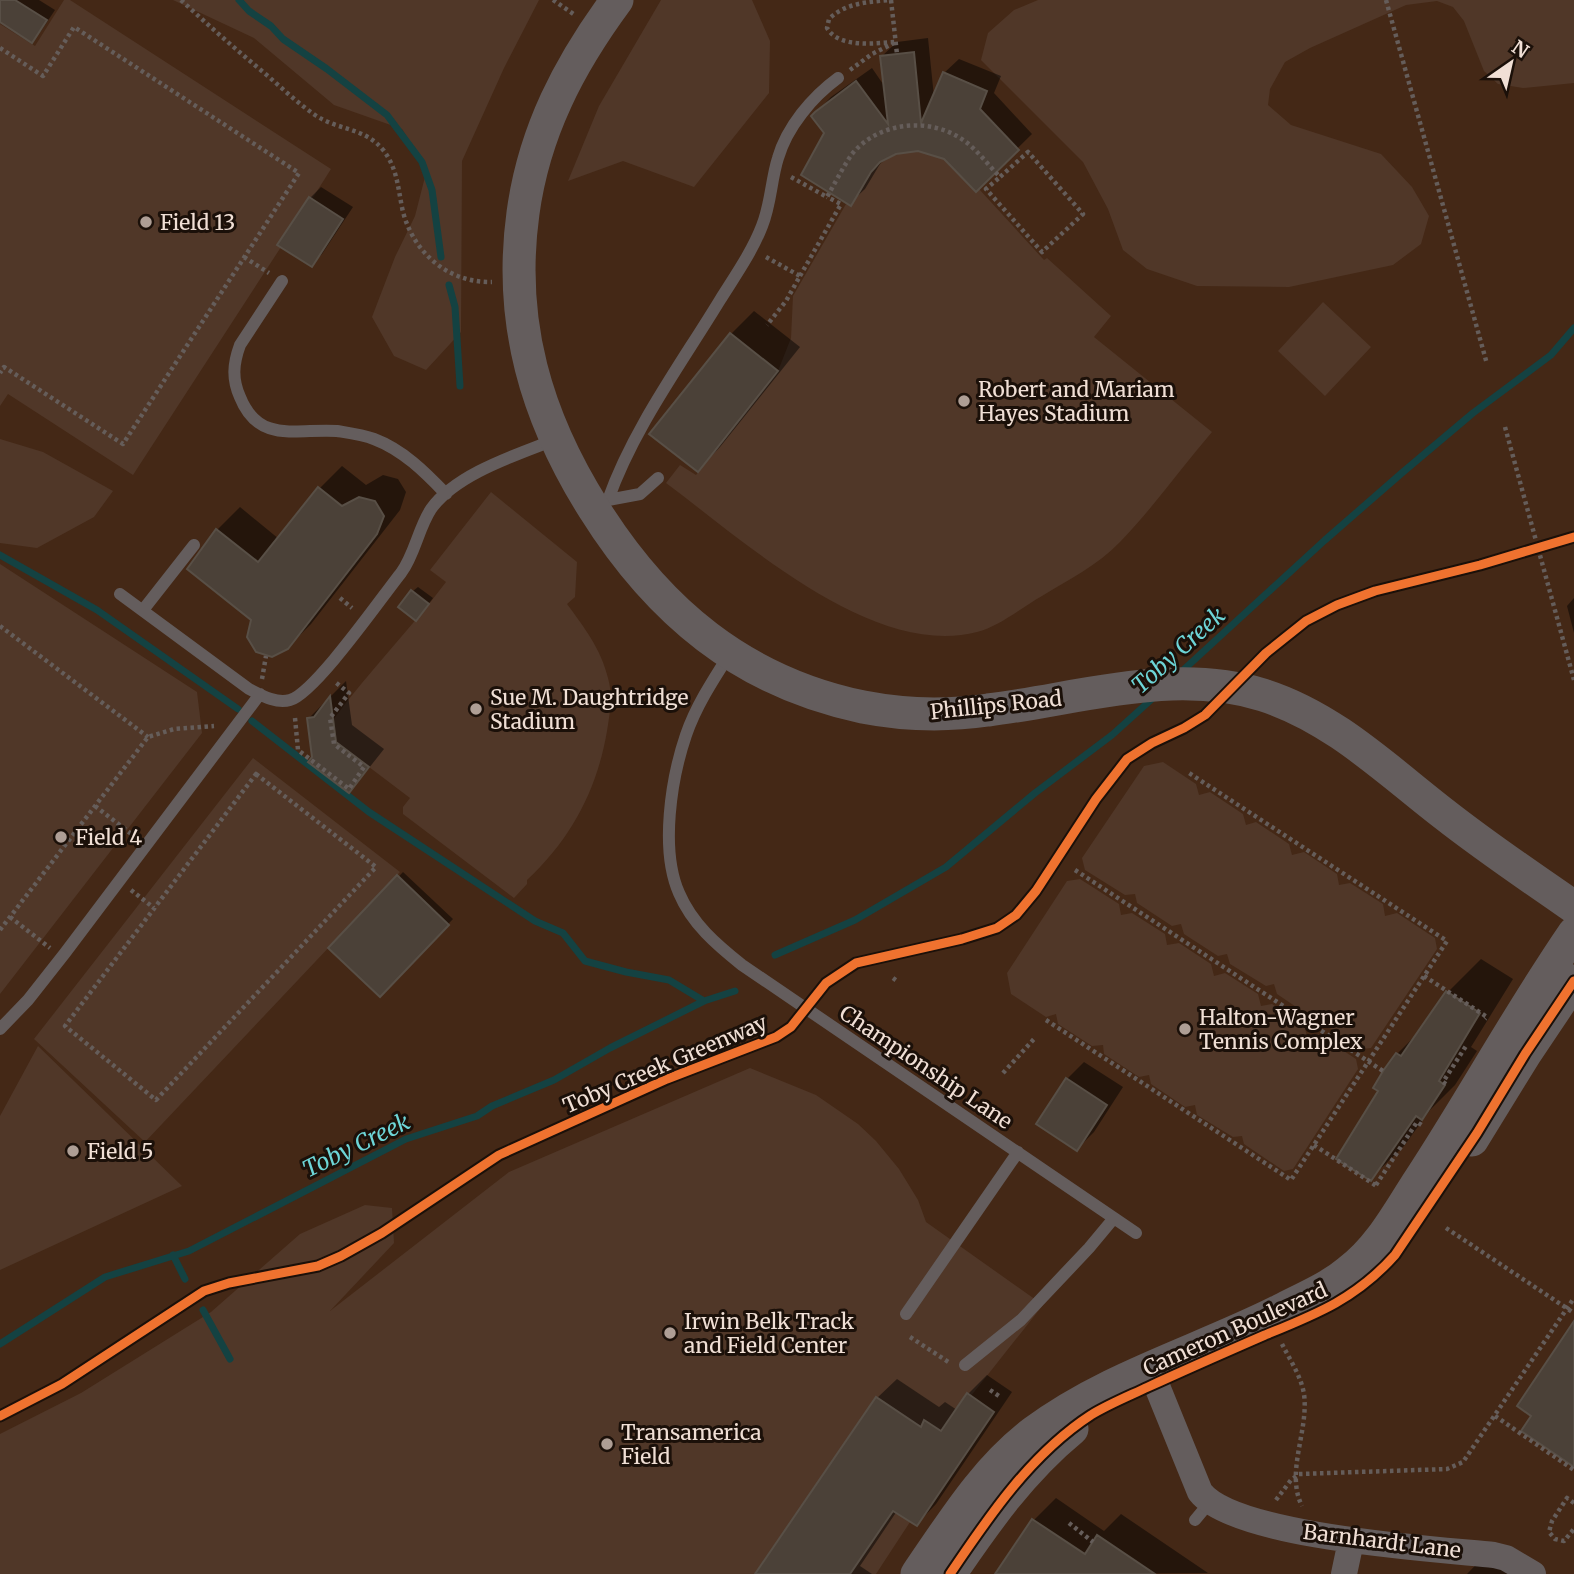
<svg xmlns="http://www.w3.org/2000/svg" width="1574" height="1574" font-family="Merriweather,serif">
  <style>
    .built { fill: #442816 }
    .green { fill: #503728 }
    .shadow { fill: #0007 }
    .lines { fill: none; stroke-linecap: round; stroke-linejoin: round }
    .stream { stroke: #144242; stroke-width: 7 }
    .building { fill: #4b4138; stroke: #584f46; stroke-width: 2 }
    .path { stroke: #655d5a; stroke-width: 4.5; stroke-dasharray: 3.5 3.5; stroke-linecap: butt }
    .service { stroke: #645d5d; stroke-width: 12 }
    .minor { stroke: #645d5d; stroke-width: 26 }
    .tertiary { stroke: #645d5d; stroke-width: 33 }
    .cycleway-casing { stroke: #1b1009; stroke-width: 13 }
    .cycleway { stroke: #ef722f; stroke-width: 9 }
    .poi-dot { fill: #ae9e95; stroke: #1b1009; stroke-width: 2.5 }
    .labels { text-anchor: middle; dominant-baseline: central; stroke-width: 6; stroke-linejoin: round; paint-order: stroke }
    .poi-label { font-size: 21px; fill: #f0dfd5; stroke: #1b1009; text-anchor: start }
    .street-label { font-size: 21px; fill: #f0dfd5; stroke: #1b1009 }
    .water-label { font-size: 23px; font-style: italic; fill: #6dd5d7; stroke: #1b1009 }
  </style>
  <rect width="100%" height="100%" fill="#33251d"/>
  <path class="built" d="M0,0H1574V1574H0Z"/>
  <path class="green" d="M64,0H70L331,169L312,199L309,197L278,245L281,247L133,475L8,394L0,406V24L35,46Z
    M173,0H539L504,68L462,161L461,332L426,370L394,356L372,317L395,257L415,216L427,169L402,129L334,105L254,38Z
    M661,0H752L770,41L769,93L694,187L623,161L568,181L599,106Z
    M1038,0H1574V83L1523,88L1498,84L1484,71L1464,21L1453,7L1437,1L1406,5L1310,48L1285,62L1270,89L1268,105L1291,125L1381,154L1412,187L1429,216L1421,244L1393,265L1289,287L1197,286L1147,269L1123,250L1108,209L1083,162L981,60L988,33L1014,10Z
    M918,151L944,159L976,192L979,189L1044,260L1047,258L1111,316L1094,337L1212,432C1181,468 1153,508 1120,542C1098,565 1068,580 1042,596C1021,608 1000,626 977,632C873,659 744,541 666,483L680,465L696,475L778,371L791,338L793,296L846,204L851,206C869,175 878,153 918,151Z
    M1323,302L1371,347L1325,396L1278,351Z
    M0,439L43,452L113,491L94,517L37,548L0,543Z
    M491,492L577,562L575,597L567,604C584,627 601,649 608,678C613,696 610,713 607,731C597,790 571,839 527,880V884L514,898L403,814V807L410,798L336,742L333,720C368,672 410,630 446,582L430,570Z
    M0,564L197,692L202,733L0,994Z
    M253,758L400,872L145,1142L34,1039Z
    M1163,762L1196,784L1199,795L1210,792L1243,814L1246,825L1256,822L1289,844L1292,855L1304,852L1337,874L1339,885L1350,883L1383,904L1385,916L1397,913L1435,938L1437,949L1371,1048L1363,1049L1323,1024L1321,1014L1311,1017L1277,994L1274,984L1266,986L1230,964L1227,954L1218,956L1184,934L1181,924L1172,926L1137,903L1135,894L1125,895L1085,870L1082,858L1144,766Z
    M1080,879L1119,904L1121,915L1132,913L1165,934L1167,945L1179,943L1211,964L1214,976L1225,973L1258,994L1261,1006L1272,1004L1304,1025L1307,1036L1318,1034L1356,1059L1358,1069L1293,1169L1284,1171L1244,1144L1242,1136L1233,1137L1197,1115L1195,1105L1185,1107L1151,1084L1149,1075L1139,1077L1104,1054L1103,1045L1092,1046L1058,1024L1056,1014L1046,1017L1011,994L1007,973L1067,881Z
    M38,1046L182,1186L0,1270V1116Z
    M750,1068L816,1095L858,1124L876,1141L899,1169L918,1200L926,1222L1043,1305L971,1396L994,1412L917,1526L910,1522L876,1574H0V1434L81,1393L211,1312L300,1234L365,1205L392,1208L394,1243L330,1311L509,1172Z"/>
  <path class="shadow" d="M0,0H39L55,10L41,31L32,41L0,20Z
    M928,38L934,97L944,73L959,59L1001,76L994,93L1032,134L976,189L956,167L934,153L910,150L895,153L883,159L865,189L850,203L826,133L813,116L831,97L872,68L885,87L882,56L897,42Z
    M321,187L353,207L322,254L311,265L280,245L310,198Z
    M754,311L800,347L720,447L698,470L652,434L731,334Z
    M342,466L366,485L383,475L398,479L406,492L400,510L311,624L287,648L253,620L217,530L240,507L279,539L320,488Z
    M418,587L433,598L421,614L413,591Z
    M1574,598V633L1567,606Z
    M346,681L352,725L384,749L365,773L349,790L314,757L309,718Z
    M403,872L453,919L380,995L331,948Z
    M1481,959L1513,979L1471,1047L1477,1051L1455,1085L1430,1110L1404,1146L1370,1179L1381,1091L1397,1054L1422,1029L1448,992Z
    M1084,1062L1123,1087L1094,1132L1077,1149L1038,1123L1067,1079Z
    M987,1375L1012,1392L936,1504L917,1524L897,1511L860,1566L872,1574H757L877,1398L897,1379L939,1407L945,1402L957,1410L968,1394Z
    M1056,1498L1104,1531L1121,1514L1208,1573L997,1574L1034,1520Z
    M1491,1549L1528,1574H1467Z"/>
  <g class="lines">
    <path class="stream" d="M239,0L249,11L271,26L283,39L327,69L387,115L422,162L432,190L441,257
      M449,285L455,307L460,386
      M0,555L97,610L238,709
      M1180,673L1325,540L1403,472L1473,413L1551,355L1574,328
      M252,721L369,812L535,921L563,933L585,961L626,972L669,980L704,1001
      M775,955L855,920L946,867L1035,793L1112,735L1153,698
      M173,1255L185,1279
      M203,1310L230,1359
      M0,1344L105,1277L189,1251L406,1139L477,1116L492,1106L554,1080L610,1048L704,1001L735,991"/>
  </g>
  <path class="building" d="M0,0H15L47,20L32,43L0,22Z
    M914,52L921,123L943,72L987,91L980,109L1019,150L976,192L944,159L918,151L896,154L880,162L871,172L851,206L801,175L824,133L811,116L815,112L856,81L888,124L880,56Z
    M309,197L343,219L312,267L277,245Z
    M730,333L778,371L698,472L649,434Z
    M318,487L342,506L359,497L375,501L384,516L377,534L288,649L272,657L256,652L247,637L251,620L187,569L216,529L258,562Z
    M411,590L429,604L416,621L398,607Z
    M330,696L336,742L369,767L349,793L308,762L312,757L307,718L314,717Z
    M397,875L449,925L380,997L328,948Z
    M1446,991L1480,1013L1439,1081L1445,1085L1422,1120L1416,1116L1371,1181L1336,1159L1378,1091L1373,1088L1383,1071L1396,1053L1401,1056Z
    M1066,1078L1107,1105L1077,1151L1036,1124Z
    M1574,1321V1467L1521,1431L1531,1416L1517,1406Z
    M967,1393L994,1412L917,1526L893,1511L850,1574H755L876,1397L921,1427L924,1420L941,1431Z
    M1032,1519L1085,1554L1097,1535L1155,1574H995Z"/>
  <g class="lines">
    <path class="path" d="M181,0C210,27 239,52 269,77C284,90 299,104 315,115C339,131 365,127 384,151C398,170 398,190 403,212C414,253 448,283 492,282
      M553,0L575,15
      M891,0L897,54
      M1386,0L1487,364
      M0,48L43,76L74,27L299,173L123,444L4,367L0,373
      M850,70L872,54L896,42C876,43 839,49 827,28L829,19C845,3 868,2 889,0
      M791,177L827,197C835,183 843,167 852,154C879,121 932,116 966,142C979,152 989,166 1000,177L1028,152L1083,214L1042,252L986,189L1000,177
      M244,257L269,273
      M766,257L800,276L786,301L767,325
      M800,276L841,204L827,197
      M1505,427L1574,680
      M340,598L352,608
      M0,626L148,737
      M262,679L266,656
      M295,718L298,750L349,789L364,767L334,744L330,718L349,693L335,682
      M256,774L376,867L156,1100L65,1026Z
      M95,806L134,836
      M1075,870L1383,1071
      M131,890L154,908
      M10,917L50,948
      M0,930L148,737L174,729L214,726
      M1424,976L1487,1017L1485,1019
      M893,978L897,981
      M1046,1020L1291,1180L1447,941L1189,773
      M1003,1073L1034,1039
      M1446,1084L1443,1082L1466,1046
      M1314,1145L1378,1187
      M1376,1185L1417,1122L1423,1126
      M1446,1228L1574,1313
      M910,1337L950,1363
      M1282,1344C1290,1360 1301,1376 1304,1394C1309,1431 1285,1472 1302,1506
      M990,1390L999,1396
      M1495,1416L1574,1470
      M1276,1500L1291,1480L1299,1474L1447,1469L1463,1462L1574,1298
      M1574,1503L1567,1498L1552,1521L1549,1532L1555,1539L1564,1541L1574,1529
      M1069,1523L1093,1542"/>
    <path class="service" d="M282,281L240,345C233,364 232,379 240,397C259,445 299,428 337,431C349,433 363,435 374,439C403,450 425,472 446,494
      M658,478L640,494L608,500C633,429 681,364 720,300C735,276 752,252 762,226C771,204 771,180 778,158C787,127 812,97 838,78
      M120,594L249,689C261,695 276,704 290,700C315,693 381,598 401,573C415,554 418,529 431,509C456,474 516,455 554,440
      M143,610L194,545
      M729,655C713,680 696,706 686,735C671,779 660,850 679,893C692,924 717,945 742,965L1136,1233
      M0,1029L28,1000L65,953L260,694
      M906,1314L1018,1152
      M965,1365L1021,1320L1089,1248L1114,1218
      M1195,1520L1210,1502"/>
    <path class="minor" d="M1150,1369L1200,1492C1235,1537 1435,1549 1494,1555L1506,1558L1533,1574
      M1344,1574L1351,1541"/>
    <path class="tertiary" d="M617,0C569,65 534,132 523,213C508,322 536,417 594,509C658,611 742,682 863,707C904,715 947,716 988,710C1078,699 1173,667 1263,695C1333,717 1387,770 1444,814C1486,847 1530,877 1574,907
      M1472,1140L1525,1054L1574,981
      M917,1574C952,1523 985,1469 1034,1432C1108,1377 1200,1351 1281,1310C1304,1298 1329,1288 1349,1271C1380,1248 1399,1211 1420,1179C1473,1098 1519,1013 1574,933
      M950,1574C986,1521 1022,1470 1072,1429"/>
    <g class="cycleway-casing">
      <path id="cycleway" d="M0,1416L62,1384L204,1291L229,1283L318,1266L341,1256L382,1233L499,1155L667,1079L776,1037L791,1027L826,983L856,963L962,939L997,928L1016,915L1036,891L1096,799L1127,759L1152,743L1184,728L1205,715L1266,653L1306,621L1337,605L1375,591L1480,565L1574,537
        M950,1574C989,1516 1031,1454 1091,1415C1109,1404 1129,1396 1148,1387C1187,1369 1226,1352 1265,1335C1317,1314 1357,1298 1395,1255L1477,1133L1525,1054L1574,981"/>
    </g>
    <use href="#cycleway" class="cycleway"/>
  </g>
  <g class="poi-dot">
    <circle cx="146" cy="222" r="7"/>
    <circle cx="964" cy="401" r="7"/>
    <circle cx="476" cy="709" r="7"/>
    <circle cx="61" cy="837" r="7"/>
    <circle cx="1185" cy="1029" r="7"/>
    <circle cx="73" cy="1151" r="7"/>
    <circle cx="670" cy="1333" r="7"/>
    <circle cx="607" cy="1444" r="7"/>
  </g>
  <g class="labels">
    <g class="poi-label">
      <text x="160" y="222">Field 13</text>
      <text x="978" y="389">Robert and Mariam<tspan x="978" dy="24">Hayes Stadium</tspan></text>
      <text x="490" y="697">Sue M. Daughtridge<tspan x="490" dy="24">Stadium</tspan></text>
      <text x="75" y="837">Field 4</text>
      <text x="1199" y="1017">Halton-Wagner<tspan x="1199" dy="24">Tennis Complex</tspan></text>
      <text x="87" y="1151">Field 5</text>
      <text x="684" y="1321">Irwin Belk Track<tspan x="684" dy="24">and Field Center</tspan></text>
      <text x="621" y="1432">Transamerica<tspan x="621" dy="24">Field</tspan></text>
    </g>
    <g class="street-label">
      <text transform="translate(996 705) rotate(-6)">Phillips Road</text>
      <text transform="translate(665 1064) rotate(-23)">Toby Creek Greenway</text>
      <text transform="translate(926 1067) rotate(34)">Championship Lane</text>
      <text transform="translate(1235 1329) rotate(-24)">Cameron Boulevard</text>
      <text transform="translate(1382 1541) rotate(7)">Barnhardt Lane</text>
    </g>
    <g class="water-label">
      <text transform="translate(1178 650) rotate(-42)">Toby Creek</text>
      <text transform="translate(356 1145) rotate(-26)">Toby Creek</text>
    </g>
  </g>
  <g transform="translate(1511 63) rotate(34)" stroke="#1b1009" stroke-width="5" paint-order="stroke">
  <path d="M0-5L12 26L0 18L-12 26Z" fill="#f0dfd5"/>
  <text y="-10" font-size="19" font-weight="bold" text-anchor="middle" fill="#f0dfd5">N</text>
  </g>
</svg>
